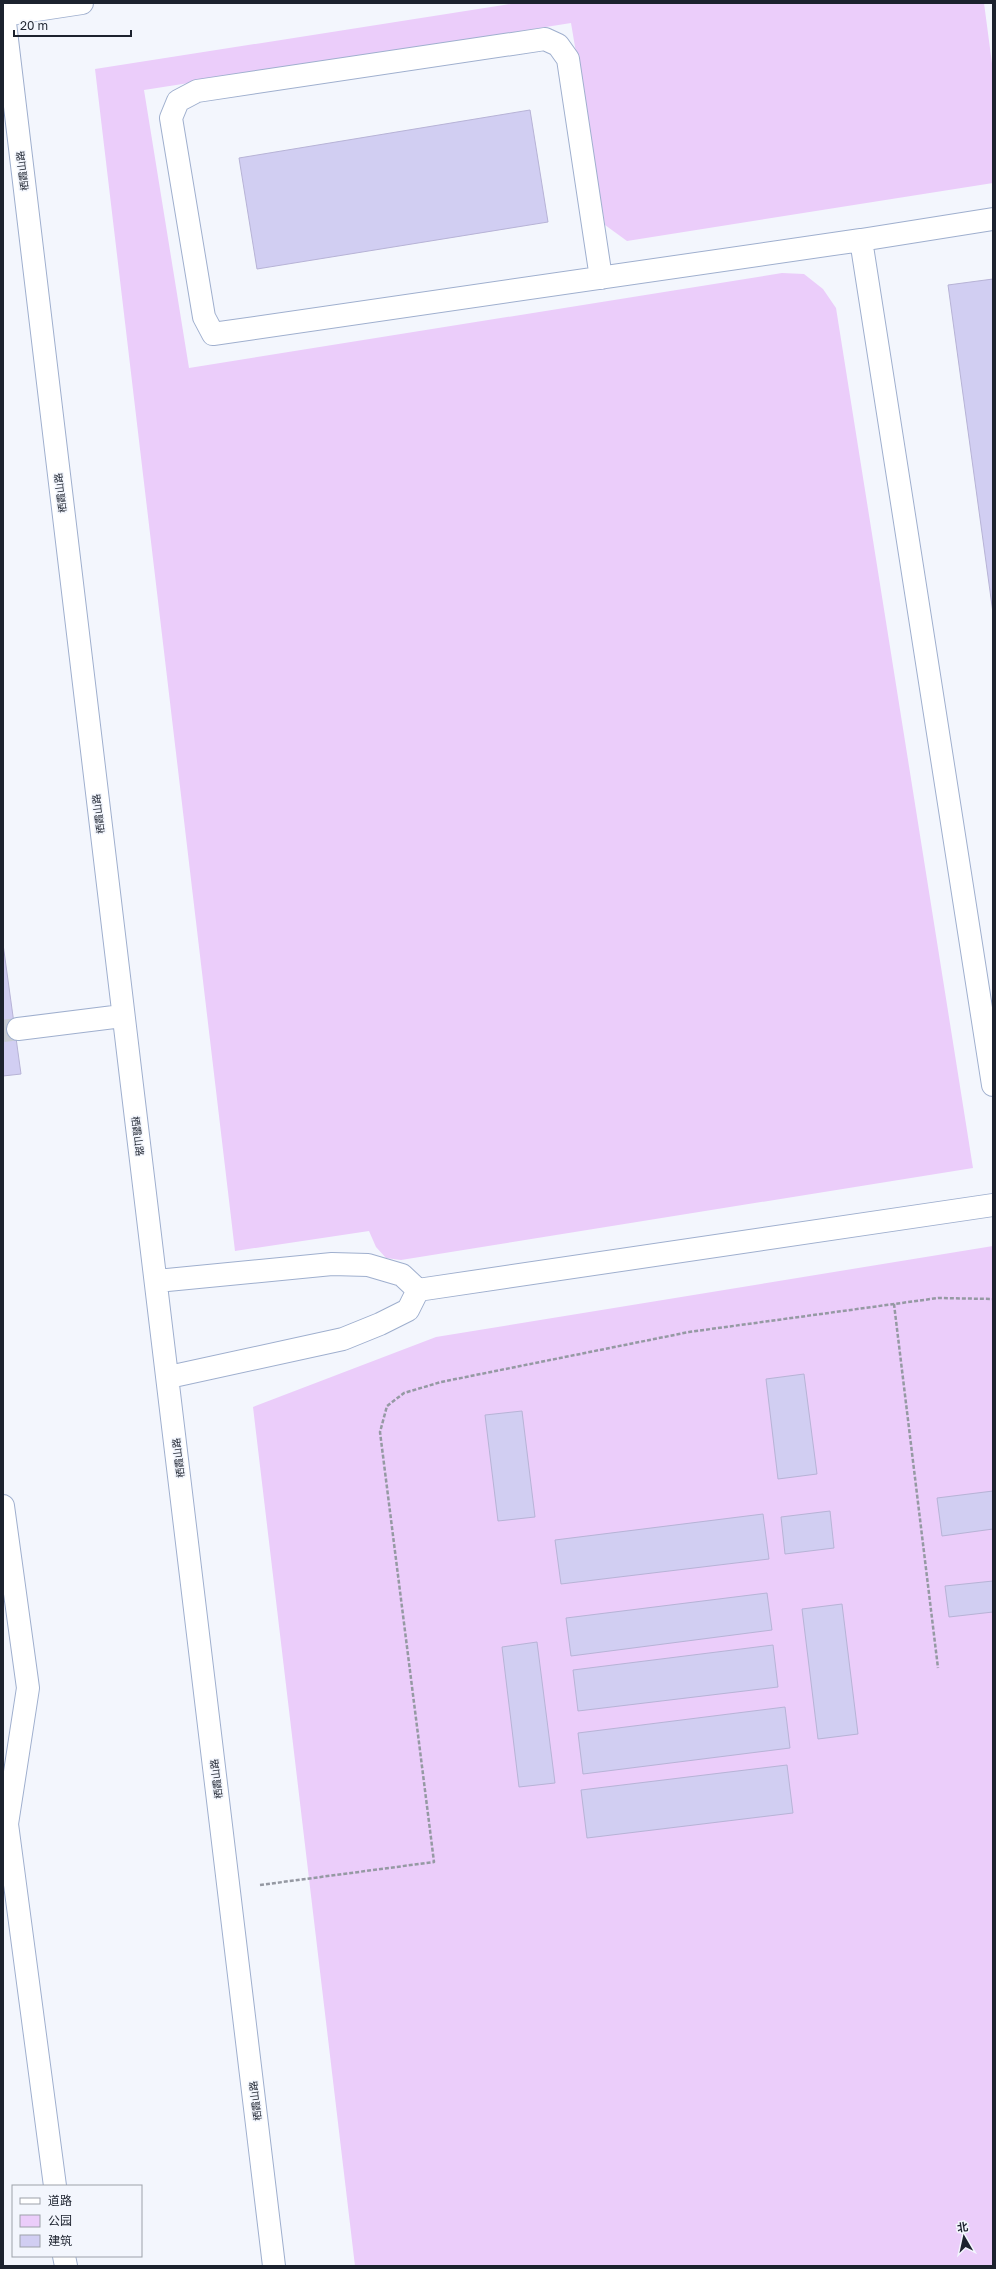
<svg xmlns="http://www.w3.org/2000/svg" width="996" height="2269" viewBox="0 0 996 2269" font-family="'Golos Text','Noto Sans SC',sans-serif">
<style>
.green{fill:#ebcdfa}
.building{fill:#d1cef2;stroke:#b7b3d6}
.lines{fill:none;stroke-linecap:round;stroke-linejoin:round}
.minor-tunnel{stroke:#c8ccd4;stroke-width:22;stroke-dasharray:22 11;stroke-linecap:butt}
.minor-casing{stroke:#9fafce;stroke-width:24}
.path{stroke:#9599a3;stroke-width:2.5;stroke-dasharray:4 2;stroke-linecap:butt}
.minor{stroke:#fff;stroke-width:22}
.labels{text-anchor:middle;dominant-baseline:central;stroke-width:3;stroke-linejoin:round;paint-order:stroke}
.street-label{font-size:10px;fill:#1c222e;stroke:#f3f6fd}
</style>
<rect width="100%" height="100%" fill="#f3f6fd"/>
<path class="green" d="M517 3H984L993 71V183L627 241 605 225 571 23 144 90 189 368 782 273 804 274 823 289 836 308 973 1168 401 1260 386 1258 376 1247 369 1231 235 1251 95 69Z
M993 1246V2266H355L253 1407 436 1337Z"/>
<path class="building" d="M530 110 548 222 257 269 239 158Z
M993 279V613L948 285Z
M3 944 21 1074 3 1076Z
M804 1374 817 1474 778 1479 766 1379Z
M522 1411 535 1517 498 1521 485 1415Z
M993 1491V1529L942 1536 937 1498Z
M830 1511 834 1548 785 1554 781 1517Z
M763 1514 769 1559 561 1584 555 1540Z
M993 1581V1612L949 1617 945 1586Z
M767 1593 772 1630 571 1656 566 1618Z
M842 1604 858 1734 818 1739 802 1609Z
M537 1642 555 1783 519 1787 502 1647Z
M773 1645 778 1687 578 1711 573 1670Z
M785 1707 790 1748 583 1774 578 1733Z
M787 1765 793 1813 587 1838 581 1790Z"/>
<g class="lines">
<path class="minor-tunnel" d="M3 1031 18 1029"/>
<g class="minor-casing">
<path id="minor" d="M3 6C91 760 185 1512 274 2266
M3 15 82 3
M861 240 993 219
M601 278 568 59 558 45 545 39 197 91 178 101 171 118 204 317 213 334 861 240 993 1085
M18 1029 122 1016
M157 1281 332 1264 368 1265 402 1275 418 1290 408 1310 380 1324 343 1339 169 1377
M418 1290 993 1205
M3 1506 28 1688 7 1824 55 2186
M64 2256 66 2266"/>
</g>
<path class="path" d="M894 1304 938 1668
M260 1885 434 1862 380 1432 387 1406 404 1393 441 1382 689 1332 938 1298 993 1299"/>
<use href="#minor" class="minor"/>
</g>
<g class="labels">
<g class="street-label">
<text transform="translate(22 171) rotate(-97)">栖霞山路</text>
<text transform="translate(60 493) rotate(-97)">栖霞山路</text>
<text transform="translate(98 814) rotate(-97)">栖霞山路</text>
<text transform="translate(138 1136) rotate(83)">栖霞山路</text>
<text transform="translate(178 1458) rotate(-97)">栖霞山路</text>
<text transform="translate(216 1779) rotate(-97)">栖霞山路</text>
<text transform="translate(255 2101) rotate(-97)">栖霞山路</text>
</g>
</g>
<rect width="996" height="2269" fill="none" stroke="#1c222e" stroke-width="8"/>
<rect x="12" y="2185" width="130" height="72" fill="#f3f6fd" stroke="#9da1aa"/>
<rect x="20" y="2198" width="20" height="6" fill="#ffffff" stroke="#9da1aa"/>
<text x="48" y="2205" font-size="12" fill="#1c222e">道路</text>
<rect x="20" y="2215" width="20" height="12" fill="#ebcdfa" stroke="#9da1aa"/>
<text x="48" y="2225" font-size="12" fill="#1c222e">公园</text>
<rect x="20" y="2235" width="20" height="12" fill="#d1cef2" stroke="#9da1aa"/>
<text x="48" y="2245" font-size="12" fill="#1c222e">建筑</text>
<g transform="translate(964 2237) rotate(351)" stroke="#f3f6fd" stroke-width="3" paint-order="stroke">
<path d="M0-3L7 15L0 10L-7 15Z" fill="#1c222e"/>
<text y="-6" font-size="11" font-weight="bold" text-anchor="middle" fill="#1c222e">北</text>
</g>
<path d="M14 30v6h117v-6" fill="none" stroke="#1c222e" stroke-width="2"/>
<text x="20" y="30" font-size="12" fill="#1c222e" stroke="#f3f6fd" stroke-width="3" paint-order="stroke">20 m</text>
</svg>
